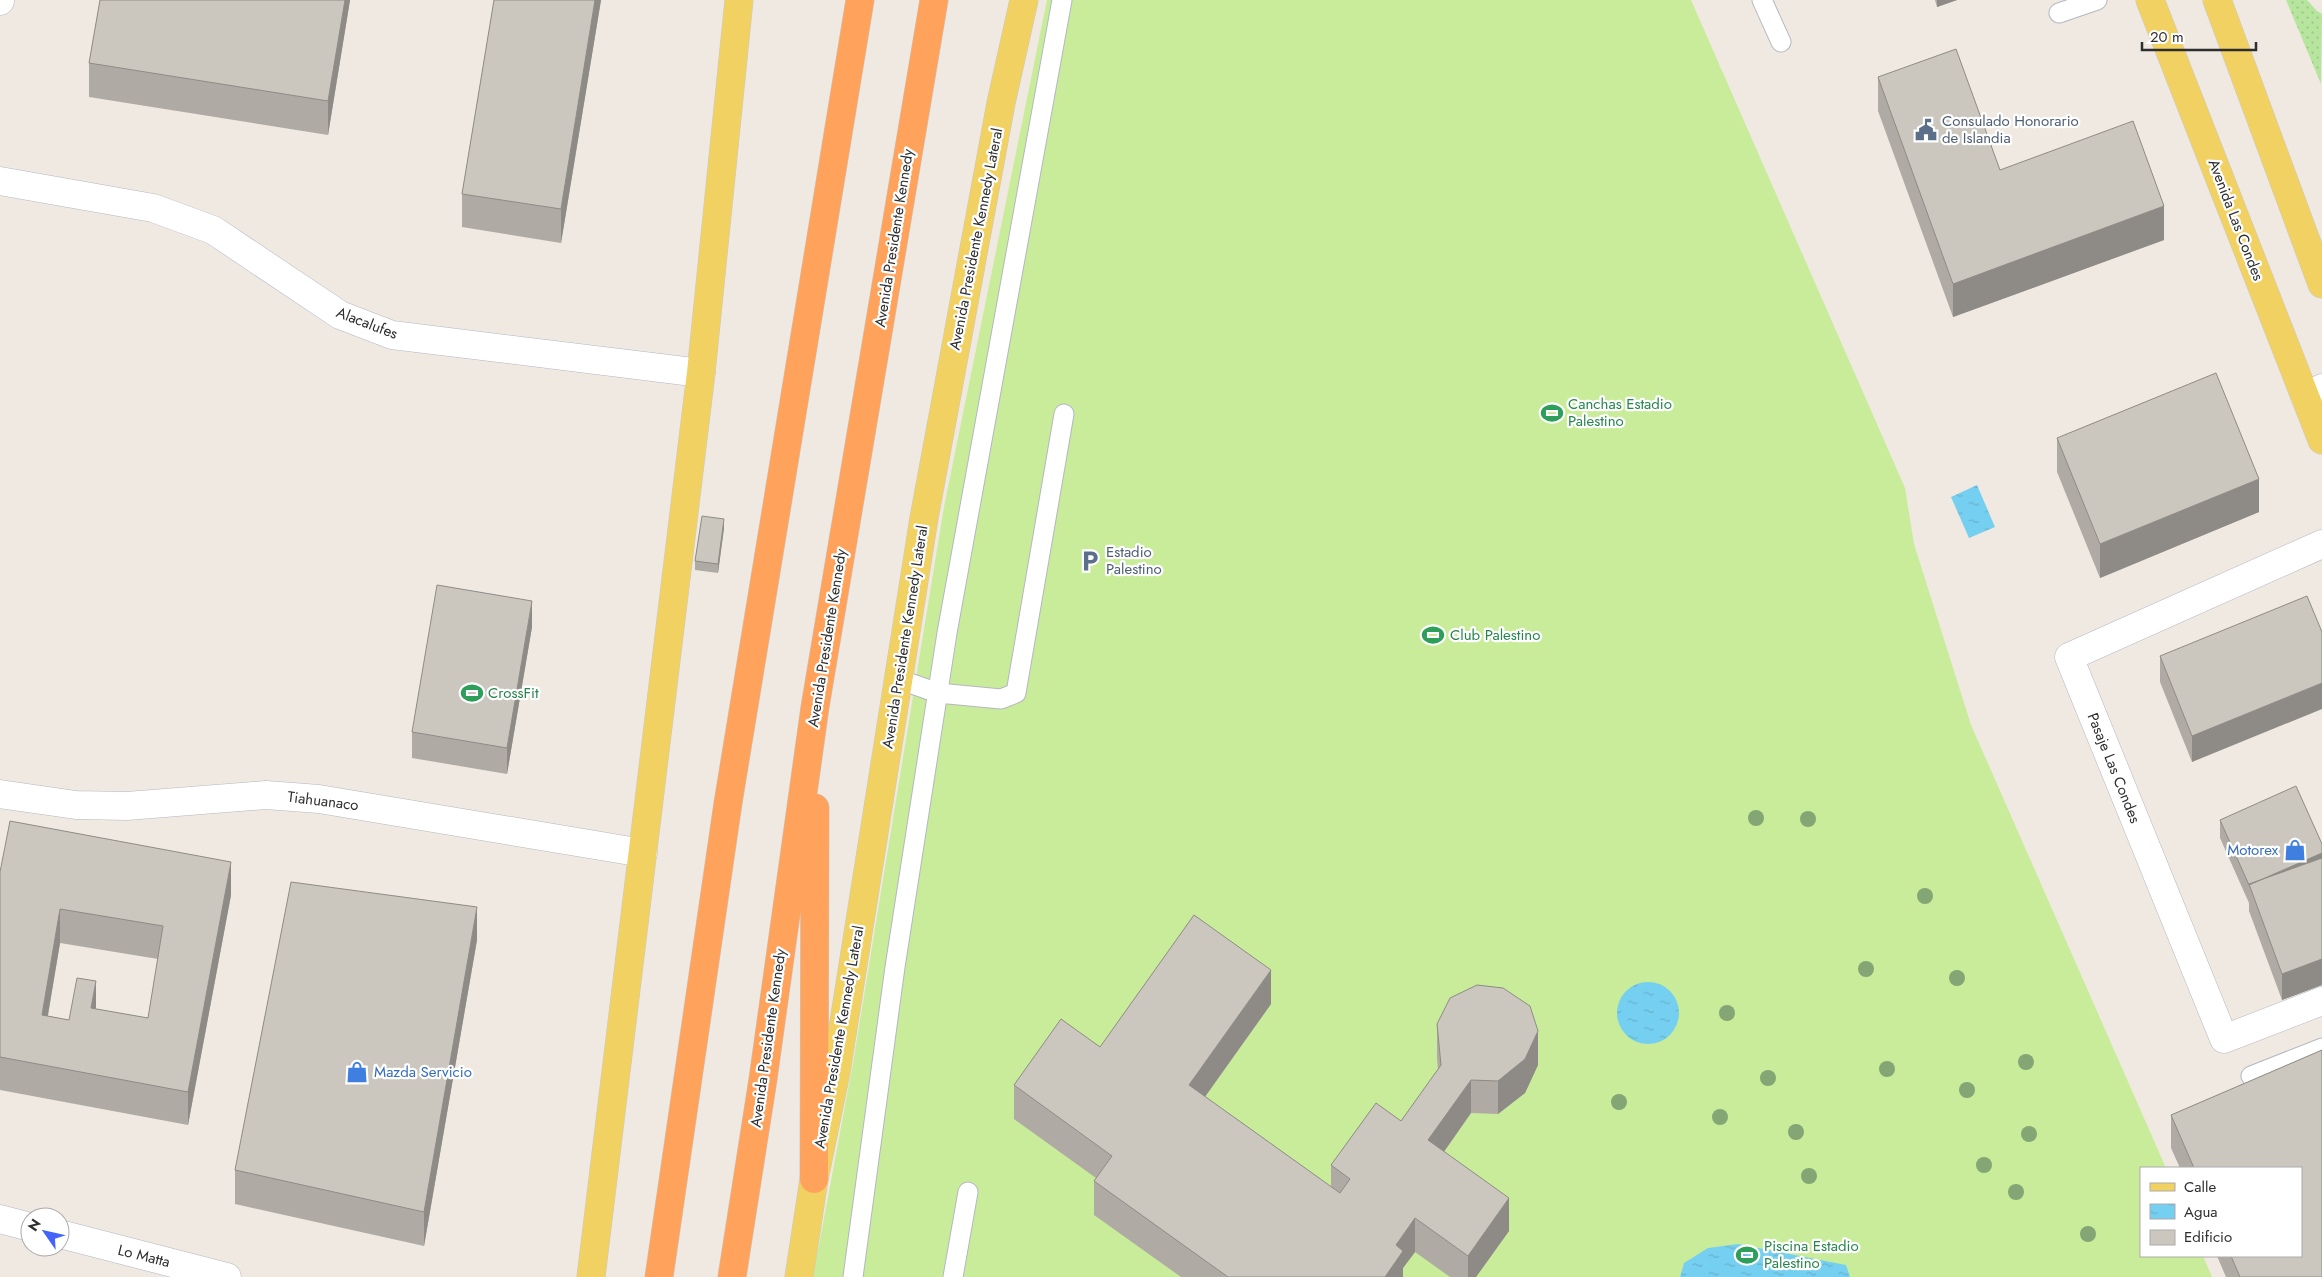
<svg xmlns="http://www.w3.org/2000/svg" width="2322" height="1277" viewBox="0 0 2322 1277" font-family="Jost,sans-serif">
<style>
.grass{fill:url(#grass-dots)}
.pitch{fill:#c9ec9a}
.water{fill:url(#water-ripples)}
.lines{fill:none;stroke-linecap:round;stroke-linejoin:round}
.lane-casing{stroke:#b4b7c1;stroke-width:21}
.street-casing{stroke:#b4b7c1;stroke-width:29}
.primary-casing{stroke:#c9c9c9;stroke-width:29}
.highway-casing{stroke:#c9c9c9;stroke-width:29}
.lane{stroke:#fff;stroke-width:19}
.street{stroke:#fff;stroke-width:28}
.primary{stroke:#f2d163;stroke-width:28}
.highway{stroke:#ffa35c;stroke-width:28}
.tree{fill:#84a574}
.wall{fill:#afaba4;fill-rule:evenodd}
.shaded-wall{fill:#8e8b86}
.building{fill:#cbc7bf;stroke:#8e8b86;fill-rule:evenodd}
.labels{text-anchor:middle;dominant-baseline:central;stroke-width:4.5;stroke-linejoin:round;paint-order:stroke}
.service-label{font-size:15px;fill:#4e5e75;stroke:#fff;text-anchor:start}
.street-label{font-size:15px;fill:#2e2e2e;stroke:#fff}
.leisure-label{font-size:15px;fill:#27864d;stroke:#fff;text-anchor:start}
.shop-label{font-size:15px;fill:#366cbe;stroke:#fff;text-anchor:end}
</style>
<defs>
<pattern id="grass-dots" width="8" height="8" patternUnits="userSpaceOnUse" patternTransform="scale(1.25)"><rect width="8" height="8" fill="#b6e59e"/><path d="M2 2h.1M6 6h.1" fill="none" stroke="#9dc588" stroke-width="1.8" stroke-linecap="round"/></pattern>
<pattern id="water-ripples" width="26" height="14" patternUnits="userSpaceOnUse" patternTransform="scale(1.25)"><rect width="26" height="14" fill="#75cff0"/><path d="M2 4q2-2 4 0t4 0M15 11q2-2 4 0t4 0" fill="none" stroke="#66b2ce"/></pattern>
</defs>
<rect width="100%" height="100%" fill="#efe9e1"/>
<path class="grass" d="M2286 0H2307L2317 11 2322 14 2321 84Z"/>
<path class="pitch" d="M1047 0H1691L1905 488 1914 544 1971 725 2166 1168H2141V1256H2203L2212 1277H813L853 1063 944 507Z"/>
<path class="water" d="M1977 485 1995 527 1969 538 1951 497Z
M1617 1013a31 31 0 1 1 62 0a31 31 0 1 1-62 0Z
M1738 1244 1846 1265 1850 1277H1680L1684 1263 1708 1248Z"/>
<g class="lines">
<g class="lane-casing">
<path id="lane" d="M1762 0 1781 42
M2059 13 2097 0
M898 679 938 693 1001 699 1016 693 1064 414
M2251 1076 2322 1048
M853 1277 895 967 947 633 1062 0
M953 1277 968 1192"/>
</g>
<g class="street-casing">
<path id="street" d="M0 1V0
M0 181 153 208 213 230 340 315 392 335 701 373
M2305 397 2322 388
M2322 544 2069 657 2224 1039 2322 1001
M0 794 76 805 127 806 266 795 319 799 643 853
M0 1219 30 1227
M60 1234 227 1277"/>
</g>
<g class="primary-casing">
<path id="primary" d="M2150 0 2322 440
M2217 0 2322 284
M591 1277 701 373 739 0
M799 1277 814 1179 836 1072 924 518 1001 103 1024 0"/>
</g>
<g class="highway-casing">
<path id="highway" d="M814 1179 815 808
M659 1277 728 803 860 0
M732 1277 763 1079 815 707 934 0"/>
</g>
<use href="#lane" class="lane"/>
<use href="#street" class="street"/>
<use href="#primary" class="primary"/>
<use href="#highway" class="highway"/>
</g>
<g class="tree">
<circle cx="1756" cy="818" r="8"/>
<circle cx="1808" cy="819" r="8"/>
<circle cx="1925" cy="896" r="8"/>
<circle cx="1866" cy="969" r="8"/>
<circle cx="1957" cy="978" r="8"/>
<circle cx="1727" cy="1013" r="8"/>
<circle cx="2026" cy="1062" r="8"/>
<circle cx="1887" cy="1069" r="8"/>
<circle cx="1768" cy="1078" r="8"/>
<circle cx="1967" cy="1090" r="8"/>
<circle cx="1619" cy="1102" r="8"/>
<circle cx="1720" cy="1117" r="8"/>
<circle cx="1796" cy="1132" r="8"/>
<circle cx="2029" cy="1134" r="8"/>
<circle cx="1984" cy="1165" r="8"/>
<circle cx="1809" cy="1176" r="8"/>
<circle cx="2016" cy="1192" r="8"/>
<circle cx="2088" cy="1234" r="8"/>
</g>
<path class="wall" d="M100 0H350L328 135 89 97V63Z
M494 0H601L561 243 462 227V194Z
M1935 0H1957L1937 7Z
M1878 77 2000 170 2164 240 1953 317 1878 111Z
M2057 438 2259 512 2100 578 2057 472Z
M724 528 718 573 695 570V561Z
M532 627 507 774 412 758V732Z
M2322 632 2192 762 2160 682V656Z
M2220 820 2322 844V985L2282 1000 2249 911V903L2220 838Z
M0 872 231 895 188 1125 0 1090ZM60 943 158 959 148 1018 96 1009 69 1020 48 1016Z
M477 940 424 1246 235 1204V1170Z
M1271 1004 1205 1097 1331 1187V1165L1401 1121 1438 1070 1437 1057V1024L1538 1065 1525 1093 1498 1114 1471 1113 1444 1152 1509 1231 1476 1277H1450L1415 1252 1403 1268V1277H1181L1094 1215V1181L1096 1178 1014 1119V1085Z
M2322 1050V1277H2226L2217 1256H2301V1168H2180L2171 1148V1115Z"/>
<path class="shaded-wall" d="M345 0H350L328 135V101Z
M595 0H601L561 243V209Z
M1937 0H1957L1937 7Z
M2164 206V240L1953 317V284Z
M2259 479V512L2100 578V544Z
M724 519V528L718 573V564Z
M532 601V627L507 774V748Z
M2322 683V709L2192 762V736Z
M2322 853V871L2249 885Z
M231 862V895L188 1125V1092Z
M477 907V940L424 1246V1212Z
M60 909V943L42 1049V1015Z
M2322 959V985L2282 1000V974Z
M1271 970V1004L1189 1119V1085Z
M96 981V1015L91 1008Z
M1538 1031V1065L1525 1093 1498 1114V1081Z
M1471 1080V1113L1428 1174V1140Z
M1509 1198V1231L1476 1277H1468V1256Z
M1415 1218V1252L1403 1268V1277H1385L1396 1245Z"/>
<path class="building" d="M100 0H345L328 101 89 63Z
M494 0H595L561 209 462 194Z
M1956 49 2000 170 2133 121 2164 206 1953 284 1878 77Z
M2216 373 2259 479 2100 544 2057 438Z
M702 516 724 519 718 564 695 561Z
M437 585 532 601 507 748 412 732Z
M2307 596 2322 632V683L2192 736 2160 656Z
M2296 786 2322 844V853L2249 885 2220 820Z
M10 821 231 862 188 1092 0 1057V872ZM60 909 163 926 148 1018 91 1008 96 981 77 978 69 1020 42 1015Z
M2322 858V959L2282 974 2249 884Z
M291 882 477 907 424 1212 235 1170Z
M1194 915 1271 970 1189 1085 1340 1193 1350 1179 1331 1165 1376 1103 1401 1121 1441 1065 1437 1024 1450 998 1477 985 1503 988 1530 1006 1538 1031 1525 1059 1498 1081 1471 1080 1428 1140 1509 1198 1468 1256 1415 1218 1396 1245 1403 1251 1385 1277H1228L1094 1181 1112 1156 1014 1085 1061 1019 1100 1047Z
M2322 1050V1277H2240L2231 1256H2301V1168H2194L2171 1115Z"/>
<defs>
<g id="civic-bare" transform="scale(1.725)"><path d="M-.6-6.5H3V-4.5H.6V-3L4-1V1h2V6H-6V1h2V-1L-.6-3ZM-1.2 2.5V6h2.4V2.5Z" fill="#5c6f8a" stroke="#fff" stroke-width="2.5" paint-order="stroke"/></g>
<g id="stadium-bare" transform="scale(1.725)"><path d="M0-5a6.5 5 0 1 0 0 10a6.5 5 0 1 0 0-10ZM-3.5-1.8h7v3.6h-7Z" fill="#2e9e5b" stroke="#fff" stroke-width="2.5" paint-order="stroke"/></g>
<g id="parking-bare" transform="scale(1.725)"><path d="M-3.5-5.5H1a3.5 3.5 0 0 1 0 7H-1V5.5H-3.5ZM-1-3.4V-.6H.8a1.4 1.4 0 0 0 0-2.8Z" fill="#5c6f8a" stroke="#fff" stroke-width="2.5" paint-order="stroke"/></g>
<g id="shop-bare" transform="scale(1.725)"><path d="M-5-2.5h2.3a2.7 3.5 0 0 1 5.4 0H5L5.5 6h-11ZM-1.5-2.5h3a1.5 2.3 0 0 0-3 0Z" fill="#3f7fe0" stroke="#fff" stroke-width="2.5" paint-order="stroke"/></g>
</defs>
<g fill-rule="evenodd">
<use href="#civic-bare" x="1926" y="130"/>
<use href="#stadium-bare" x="1552" y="413"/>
<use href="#parking-bare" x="1090" y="561"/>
<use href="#stadium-bare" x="1433" y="635"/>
<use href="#stadium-bare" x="472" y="693"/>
<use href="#shop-bare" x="2295" y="850"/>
<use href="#shop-bare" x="357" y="1072"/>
<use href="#stadium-bare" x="1747" y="1255"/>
</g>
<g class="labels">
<g class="service-label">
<text x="1942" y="121">Consulado Honorario<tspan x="1942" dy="17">de Islandia</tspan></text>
<text x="1106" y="552">Estadio<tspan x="1106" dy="17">Palestino</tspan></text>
</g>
<g class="street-label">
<text transform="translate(2236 220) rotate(69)">Avenida Las Condes</text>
<text transform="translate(894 238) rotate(-81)">Avenida Presidente Kennedy</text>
<text transform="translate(976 239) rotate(-79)">Avenida Presidente Kennedy Lateral</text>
<text transform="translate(367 323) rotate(21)">Alacalufes</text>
<text transform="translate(905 637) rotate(-81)">Avenida Presidente Kennedy Lateral</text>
<text transform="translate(827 638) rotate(-81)">Avenida Presidente Kennedy</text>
<text transform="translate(2114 768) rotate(68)">Pasaje Las Condes</text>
<text transform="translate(323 801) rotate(7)">Tiahuanaco</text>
<text transform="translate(839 1037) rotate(-80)">Avenida Presidente Kennedy Lateral</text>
<text transform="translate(768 1038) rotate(-82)">Avenida Presidente Kennedy</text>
<text transform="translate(144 1256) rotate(14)">Lo Matta</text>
</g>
<g class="leisure-label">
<text x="1568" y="404">Canchas Estadio<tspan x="1568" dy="17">Palestino</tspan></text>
<text x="1450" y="635">Club Palestino</text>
<text x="488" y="693">CrossFit</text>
<text x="1764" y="1246">Piscina Estadio<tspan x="1764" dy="17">Palestino</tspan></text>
</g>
<g class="shop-label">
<text x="2278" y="850">Motorex</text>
<text x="374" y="1072" text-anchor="start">Mazda Servicio</text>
</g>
</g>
<rect x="2140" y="1167" width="162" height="90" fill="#ffffff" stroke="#ababab"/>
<rect x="2150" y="1183" width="25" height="8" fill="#f2d163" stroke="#ababab"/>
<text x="2184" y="1192" font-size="15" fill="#2e2e2e">Calle</text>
<rect x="2150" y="1204" width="25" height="15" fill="url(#water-ripples)" stroke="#ababab"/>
<text x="2184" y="1217" font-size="15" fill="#2e2e2e">Agua</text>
<rect x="2150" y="1230" width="25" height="15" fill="#cbc7bf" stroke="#ababab"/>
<text x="2184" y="1242" font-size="15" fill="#2e2e2e">Edificio</text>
<g transform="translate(45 1232) rotate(304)"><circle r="24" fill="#ffffff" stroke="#ababab"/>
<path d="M0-4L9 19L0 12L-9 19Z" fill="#4264fb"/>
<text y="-8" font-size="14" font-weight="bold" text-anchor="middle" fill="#2e2e2e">N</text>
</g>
<path d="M2142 42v8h114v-8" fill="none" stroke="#2e2e2e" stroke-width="2.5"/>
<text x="2150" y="42" font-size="15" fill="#2e2e2e" stroke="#ffffff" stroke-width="4" paint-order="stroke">20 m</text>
</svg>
